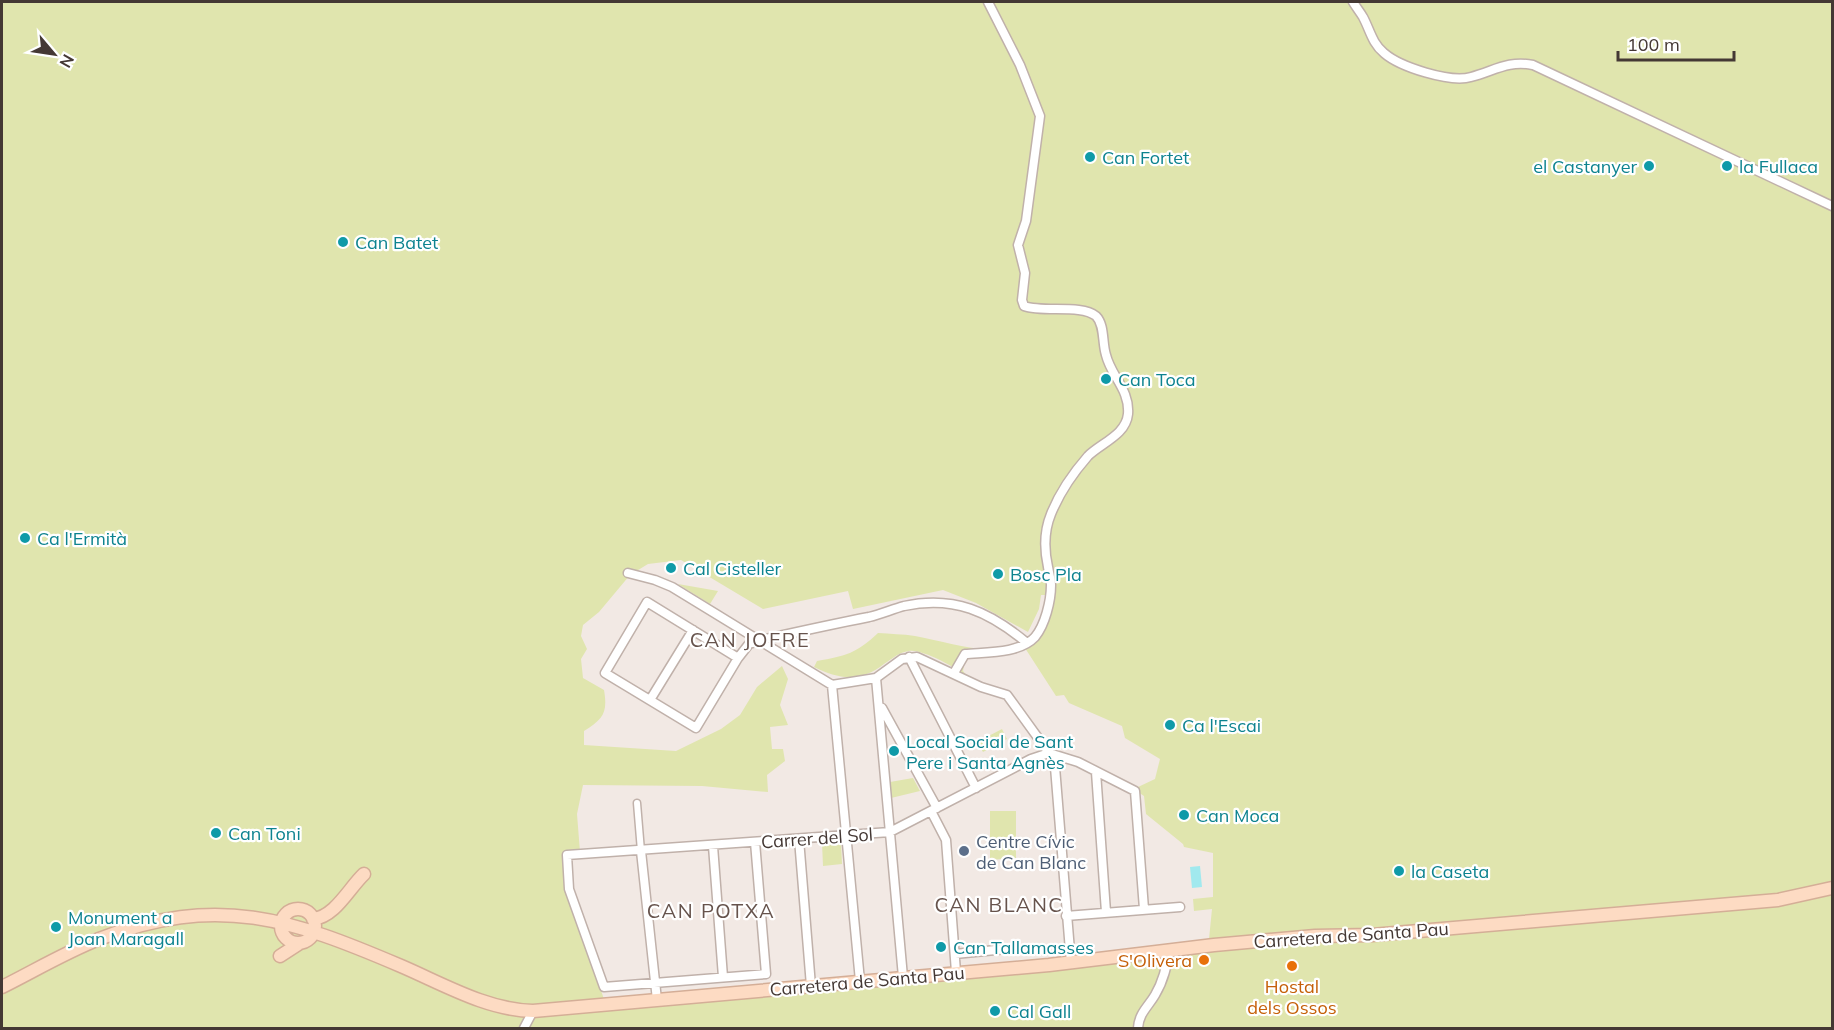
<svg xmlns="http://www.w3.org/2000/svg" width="1834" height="1030" viewBox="0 0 1834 1030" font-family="Mulish,sans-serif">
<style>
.green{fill:#e0e5ae;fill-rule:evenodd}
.water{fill:#a1e9ee}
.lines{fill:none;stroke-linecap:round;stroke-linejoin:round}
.pedestrian-casing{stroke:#c0b1aa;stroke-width:9}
.minor-casing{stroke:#c0b1aa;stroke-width:11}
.secondary-casing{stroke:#d4ae97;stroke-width:15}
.pedestrian{stroke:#fff;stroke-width:6}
.minor{stroke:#fff;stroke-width:8}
.secondary{stroke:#fddbc3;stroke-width:12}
.culture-dot{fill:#0f9aa8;stroke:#fff;stroke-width:2}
.service-dot{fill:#5c6f8a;stroke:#fff;stroke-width:2}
.food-dot{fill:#e8710a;stroke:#fff;stroke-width:2}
.labels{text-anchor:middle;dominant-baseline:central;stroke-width:4.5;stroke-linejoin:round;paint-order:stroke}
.culture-label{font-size:18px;fill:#0d838f;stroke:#fff;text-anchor:start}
.street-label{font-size:18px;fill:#443834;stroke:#fff}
.service-label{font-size:18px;fill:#4e5e75;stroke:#fff;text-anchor:start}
.food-label{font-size:18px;fill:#c56008;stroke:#fff;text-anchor:end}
.neighbourhood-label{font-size:20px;letter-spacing:1.5px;fill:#66534c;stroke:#fff}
</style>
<rect width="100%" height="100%" fill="#f2e9e4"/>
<path class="green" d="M2 2H1832V1028H2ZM681 560 763 609 848 591 853 609 943 590 976 603 1028 632 1039 609 1041 595H1048C1044 607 1042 629 1031 637 999 662 950 642 915 636 903 634 890 634 878 633 857 653 846 656 817 661L814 667C840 680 861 682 884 664 892 659 899 652 909 651 923 649 956 668 968 677L963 671 964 665 969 657 1025 648 1056 696 1064 695 1069 703 1122 726 1125 738 1160 759 1155 779 1138 787V792L1144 796 1146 814 1183 844 1184 847 1213 853V897L1193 899 1194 911 1212 909 1208 949 606 1005 566 889 569 853 580 852 577 814 583 785 702 786 768 792 767 775 785 761 783 749H772L770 727 788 725 780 705 788 679 782 666 757 687 740 715 721 729 676 751 584 745V731C603 719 608 713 604 690L583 678 581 659 587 649 581 636 583 625 599 612 630 575 648 564Z
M678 584 718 591 710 604Z
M1002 729 1007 739 983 752 977 742Z
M913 778 920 791 891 798 890 782Z
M990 811H1016V858L990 860Z
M841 842 842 864 823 866 822 843Z"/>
<path class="water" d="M1200 866 1202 887 1192 888 1190 867Z"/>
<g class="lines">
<g class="pedestrian-casing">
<path id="pedestrian" d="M637 803 641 851"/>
</g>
<g class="minor-casing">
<path id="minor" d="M1353 2C1356 7 1360 12 1363 17 1370 30 1372 43 1384 53 1400 67 1450 83 1471 77 1494 71 1508 60 1533 65L1832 206
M628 573 655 580 672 587 832 685 876 678 902 659 917 657 981 687 1007 695 1049 753 1078 762 1135 791 1144 909
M909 657 976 788
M738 658 647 602 605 673 696 728 738 658 749 644 761 640C797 632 833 624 869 617 881 614 893 609 904 606 954 595 990 612 1027 643
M954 673 965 654C986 652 1019 654 1035 637 1045 625 1051 601 1051 585 1051 580 1049 573 1048 567 1044 549 1044 531 1051 514 1059 494 1074 472 1088 456 1101 443 1126 435 1128 414 1130 390 1111 376 1106 355 1102 343 1105 325 1096 316 1081 304 1043 313 1024 306L1022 300 1025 273 1018 245 1026 221 1040 116 1020 65 988 2
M876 678 903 977
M832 685 860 981
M650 700 693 630
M882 708 937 808
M1096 772 1106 912
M931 811 946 840 956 972
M799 839 811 986
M755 842 766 974 604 987 569 889 567 855 890 832 1031 759 1049 753 1055 767 1071 963
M713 846 723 977
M641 851 657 1000
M1066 916 1180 907
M955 954 1016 948
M524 1028 533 1011
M1138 1028C1139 1013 1148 1007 1155 995 1164 980 1167 966 1169 949"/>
</g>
<g class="secondary-casing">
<path id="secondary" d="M281 926a17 17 0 1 1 34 0a17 17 0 1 1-34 0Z
M313 919C335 917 349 888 364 874
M280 956 300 943
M2 987C34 971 66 952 99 939 217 893 291 919 401 966 443 984 487 1010 533 1011L1049 965 1214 945 1315 936 1372 935 1778 900 1832 888"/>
</g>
<use href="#pedestrian" class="pedestrian"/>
<use href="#minor" class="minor"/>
<use href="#secondary" class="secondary"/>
</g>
<g class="culture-dot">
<circle cx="1090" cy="157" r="6"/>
<circle cx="1649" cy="166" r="6"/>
<circle cx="1727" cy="166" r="6"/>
<circle cx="343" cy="242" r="6"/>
<circle cx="1106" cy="379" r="6"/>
<circle cx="25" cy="538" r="6"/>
<circle cx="671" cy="568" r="6"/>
<circle cx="998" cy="574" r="6"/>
<circle cx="1170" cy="725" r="6"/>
<circle cx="894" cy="751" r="6"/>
<circle cx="1184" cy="815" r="6"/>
<circle cx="216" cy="833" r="6"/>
<circle cx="1399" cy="871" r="6"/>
<circle cx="56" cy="927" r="6"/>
<circle cx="941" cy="947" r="6"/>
<circle cx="995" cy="1011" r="6"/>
</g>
<circle class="service-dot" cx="964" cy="851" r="6"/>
<g class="food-dot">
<circle cx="1204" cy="960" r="6"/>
<circle cx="1292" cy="966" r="6"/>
</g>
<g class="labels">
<g class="culture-label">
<text x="1102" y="157">Can Fortet</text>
<text x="1637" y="166" text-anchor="end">el Castanyer</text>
<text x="1739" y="166">la Fullaca</text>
<text x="355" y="242">Can Batet</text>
<text x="1118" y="379">Can Toca</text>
<text x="37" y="538">Ca l'Ermità</text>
<text x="683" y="568">Cal Cisteller</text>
<text x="1010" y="574">Bosc Pla</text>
<text x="1182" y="725">Ca l'Escai</text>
<text x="906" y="741">Local Social de Sant<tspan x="906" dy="21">Pere i Santa Agnès</tspan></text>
<text x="1196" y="815">Can Moca</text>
<text x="228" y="833">Can Toni</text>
<text x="1411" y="871">la Caseta</text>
<text x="68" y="917">Monument a<tspan x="68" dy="21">Joan Maragall</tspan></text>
<text x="953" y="947">Can Tallamasses</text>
<text x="1007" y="1011">Cal Gall</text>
</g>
<g class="street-label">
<text transform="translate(817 838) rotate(-4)">Carrer del Sol</text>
<text transform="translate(1351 935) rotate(-4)">Carretera de Santa Pau</text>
<text transform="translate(867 981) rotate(-5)">Carretera de Santa Pau</text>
</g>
<g class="service-label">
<text x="976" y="841">Centre Cívic<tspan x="976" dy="21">de Can Blanc</tspan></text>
</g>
<g class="food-label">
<text x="1192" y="960">S'Olivera</text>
<text x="1292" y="986" text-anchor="middle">Hostal<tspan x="1292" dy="21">dels Ossos</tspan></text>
</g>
<g class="neighbourhood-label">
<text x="750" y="639">CAN JOFRE</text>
<text x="999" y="904">CAN BLANC</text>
<text x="711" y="910">CAN POTXA</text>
</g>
</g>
<rect width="1834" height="1030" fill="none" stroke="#443834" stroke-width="6"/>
<g transform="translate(54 54) rotate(119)" stroke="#ffffff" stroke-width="4.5" paint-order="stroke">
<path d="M0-4.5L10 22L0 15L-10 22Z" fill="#443834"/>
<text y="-9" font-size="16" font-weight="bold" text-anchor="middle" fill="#443834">N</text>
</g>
<path d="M1618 51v9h116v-9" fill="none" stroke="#443834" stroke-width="3"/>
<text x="1627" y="51" font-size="18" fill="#443834" stroke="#ffffff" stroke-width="4.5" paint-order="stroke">100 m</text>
</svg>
